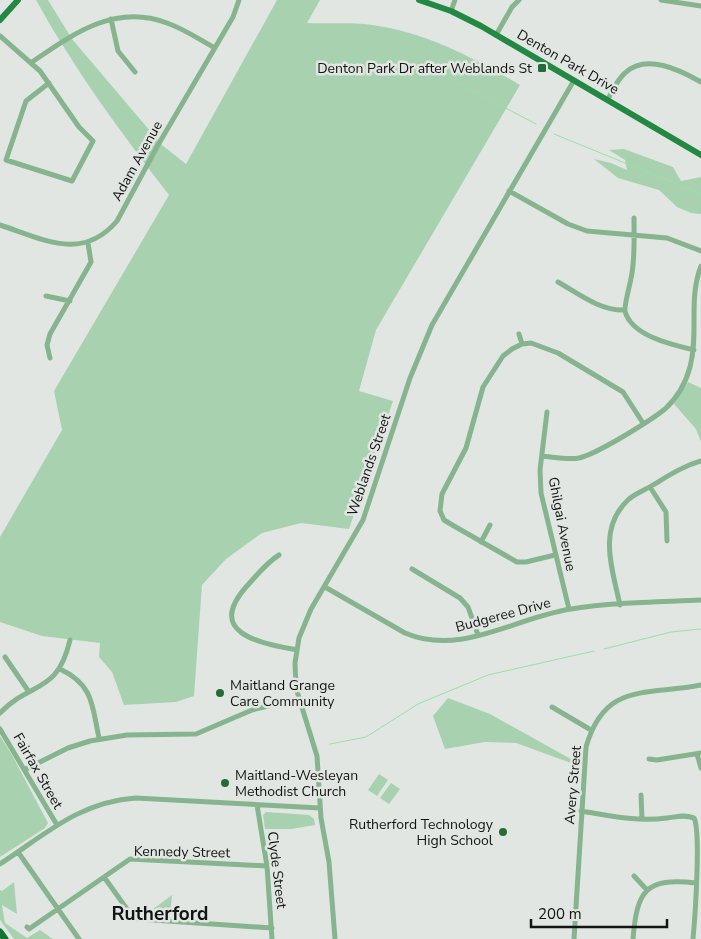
<svg xmlns="http://www.w3.org/2000/svg" width="701" height="939" viewBox="0 0 701 939" font-family="'Nunito Sans',sans-serif">
<style>
.green{fill:#a8d2af}
.lines{fill:none;stroke-linecap:round;stroke-linejoin:round}
.stream{stroke:#9bdfa7;stroke-width:1}
.minor{stroke:#86b48e;stroke-width:5}
.major{stroke:#238842;stroke-width:6}
.highway{stroke:#107433;stroke-width:7}
.poi-dot{fill:#246b37;stroke:#e2e6e2;stroke-width:2}
.labels{text-anchor:middle;dominant-baseline:central;stroke-width:5;stroke-linejoin:round;paint-order:stroke}
.street-label{font-size:14px;fill:#131513;stroke:#e2e6e2}
.poi-label{font-size:14px;fill:#131513;stroke:#e2e6e2;text-anchor:end}
.district-label{font-size:19px;font-weight:bold;fill:#131513;stroke:#e2e6e2}
</style>
<rect width="100%" height="100%" fill="#e2e6e2"/>
<path class="green" d="M36 0H48L72 39 162 145 186 164 277 0H320L307 23C328 24 351 22 372 25 426 32 474 58 520 85L376 330 359 391 393 401 349 529 301 523 262 533 226 559 202 585 194 696 176 702 124 705 112 672 99 657 100 643 42 636 0 622V537L62 430 54 391 169 195C121 133 74 69 36 0Z
M624 149 673 167 681 181 701 177V214L691 213 677 207 659 190 618 178 594 159 611 163 627 170 625 160 609 150Z
M688 382 701 388V442L696 429 674 404Z
M448 698 490 714 578 763H571L516 743 485 742 445 749 433 716Z
M0 736 12 755 48 823 45 828 0 857Z
M379 774 388 780 377 796 368 790Z
M391 783 400 789 389 804 380 798Z
M266 812 309 815 314 819 315 825 291 829H265L263 815Z
M14 882 17 914 2 905 5 923 27 938 40 930 53 939H14L0 920V890L2 891Z
M172 895 170 916 145 915Z"/>
<g class="lines">
<path class="stream" d="M458 83 536 124
M554 134 701 194
M604 649 671 632 701 629
M330 744 366 737 418 704 488 675 594 651"/>
<path class="minor" d="M661 0 701 6
M451 11 455 0
M111 19 118 51 135 72
M496 35 512 7 519 0
M0 36 40 71 79 127 93 141 72 181 6 160 26 101 49 83
M32 62C73 34 115 3 167 23 184 29 199 39 215 48
M608 99C613 90 617 80 625 73 646 53 680 70 701 82
M509 191 568 224 587 231 667 238 701 251
M634 218C634 236 635 255 632 273 631 282 624 304 625 311 631 336 673 345 694 350
M0 225C43 239 82 262 117 221L158 145 233 17 239 0
M558 282C579 294 600 311 625 310
M46 296 70 301
M519 334 522 344
M50 358 47 345 50 334 91 262 88 243
M547 412 540 470 541 493 569 609
M542 456C554 457 567 460 579 458 597 454 650 421 665 409 677 398 686 382 690 367 699 333 688 299 701 266
M650 487 666 512 667 541
M481 542 490 525
M279 555C266 563 257 575 246 587 205 634 261 643 297 650
M555 555 526 562H517L454 526 444 520 440 511 442 494 466 448 483 387 503 356 512 349 522 344 531 343 558 353 623 392 643 423
M412 569 460 598 468 607 478 635
M325 587 405 633C461 657 516 617 571 609 614 602 658 602 701 600
M620 605C612 568 597 528 629 499 636 493 645 490 653 485 668 476 683 466 701 461
M5 657 29 692
M60 669C94 685 92 706 99 738
M552 707 591 730
M0 713C32 680 57 695 70 640
M0 729 57 825
M697 754 701 768
M649 759 657 760 701 753
M26 769 68 748 90 741 127 735 196 734 252 710 298 699
M641 795 642 819
M257 805 267 866 272 939
M581 811C610 816 638 822 667 818 676 817 685 814 694 818 701 831 695 918 693 939
M18 852 79 939
M0 864C46 834 79 802 136 798L320 808
M634 876 647 890
M104 877 132 916 138 919 272 928
M27 927 29 929 130 859 267 866
M335 939 329 862 321 818 317 756 296 688 295 663 299 638 311 609 363 520 410 378 432 325 573 82
M574 939 586 747C605 681 647 696 701 685
M633 939C637 891 645 877 696 883"/>
<path class="major" d="M419 0 451 11 481 26 701 155
M0 20 18 0"/>
<path class="highway" d="M0 932 5 939"/>
</g>
<g class="poi-dot">
<rect x="537" y="63" width="10" height="10" rx="2.5"/>
<circle cx="220" cy="693" r="5"/>
<circle cx="225" cy="783" r="5"/>
<circle cx="503" cy="832" r="5"/>
</g>
<g class="labels">
<g class="street-label">
<text transform="translate(568 62) rotate(30)">Denton Park Drive</text>
<text transform="translate(137 161) rotate(-61)">Adam Avenue</text>
<text transform="translate(369 465) rotate(-71)">Weblands Street</text>
<text transform="translate(562 524) rotate(79)">Ghilgai Avenue</text>
<text transform="translate(503 615) rotate(-15)">Budgeree Drive</text>
<text transform="translate(38 771) rotate(60)">Fairfax Street</text>
<text transform="translate(573 785) rotate(-85)">Avery Street</text>
<text transform="translate(182 852) rotate(1)">Kennedy Street</text>
<text transform="translate(277 870) rotate(83)">Clyde Street</text>
</g>
<g class="poi-label">
<text x="532" y="68">Denton Park Dr after Weblands St</text>
<text x="230" y="685" text-anchor="start">Maitland Grange<tspan x="230" dy="16">Care Community</tspan></text>
<text x="235" y="775" text-anchor="start">Maitland-Wesleyan<tspan x="235" dy="16">Methodist Church</tspan></text>
<text x="493" y="824">Rutherford Technology<tspan x="493" dy="16">High School</tspan></text>
</g>
<g class="district-label">
<text x="160" y="914">Rutherford</text>
</g>
</g>
<path d="M531 919v8h136v-8" fill="none" stroke="#131513" stroke-width="2.5"/>
<text x="538" y="919" font-size="15" fill="#131513" stroke="#e2e6e2" stroke-width="4" paint-order="stroke">200 m</text>
</svg>
